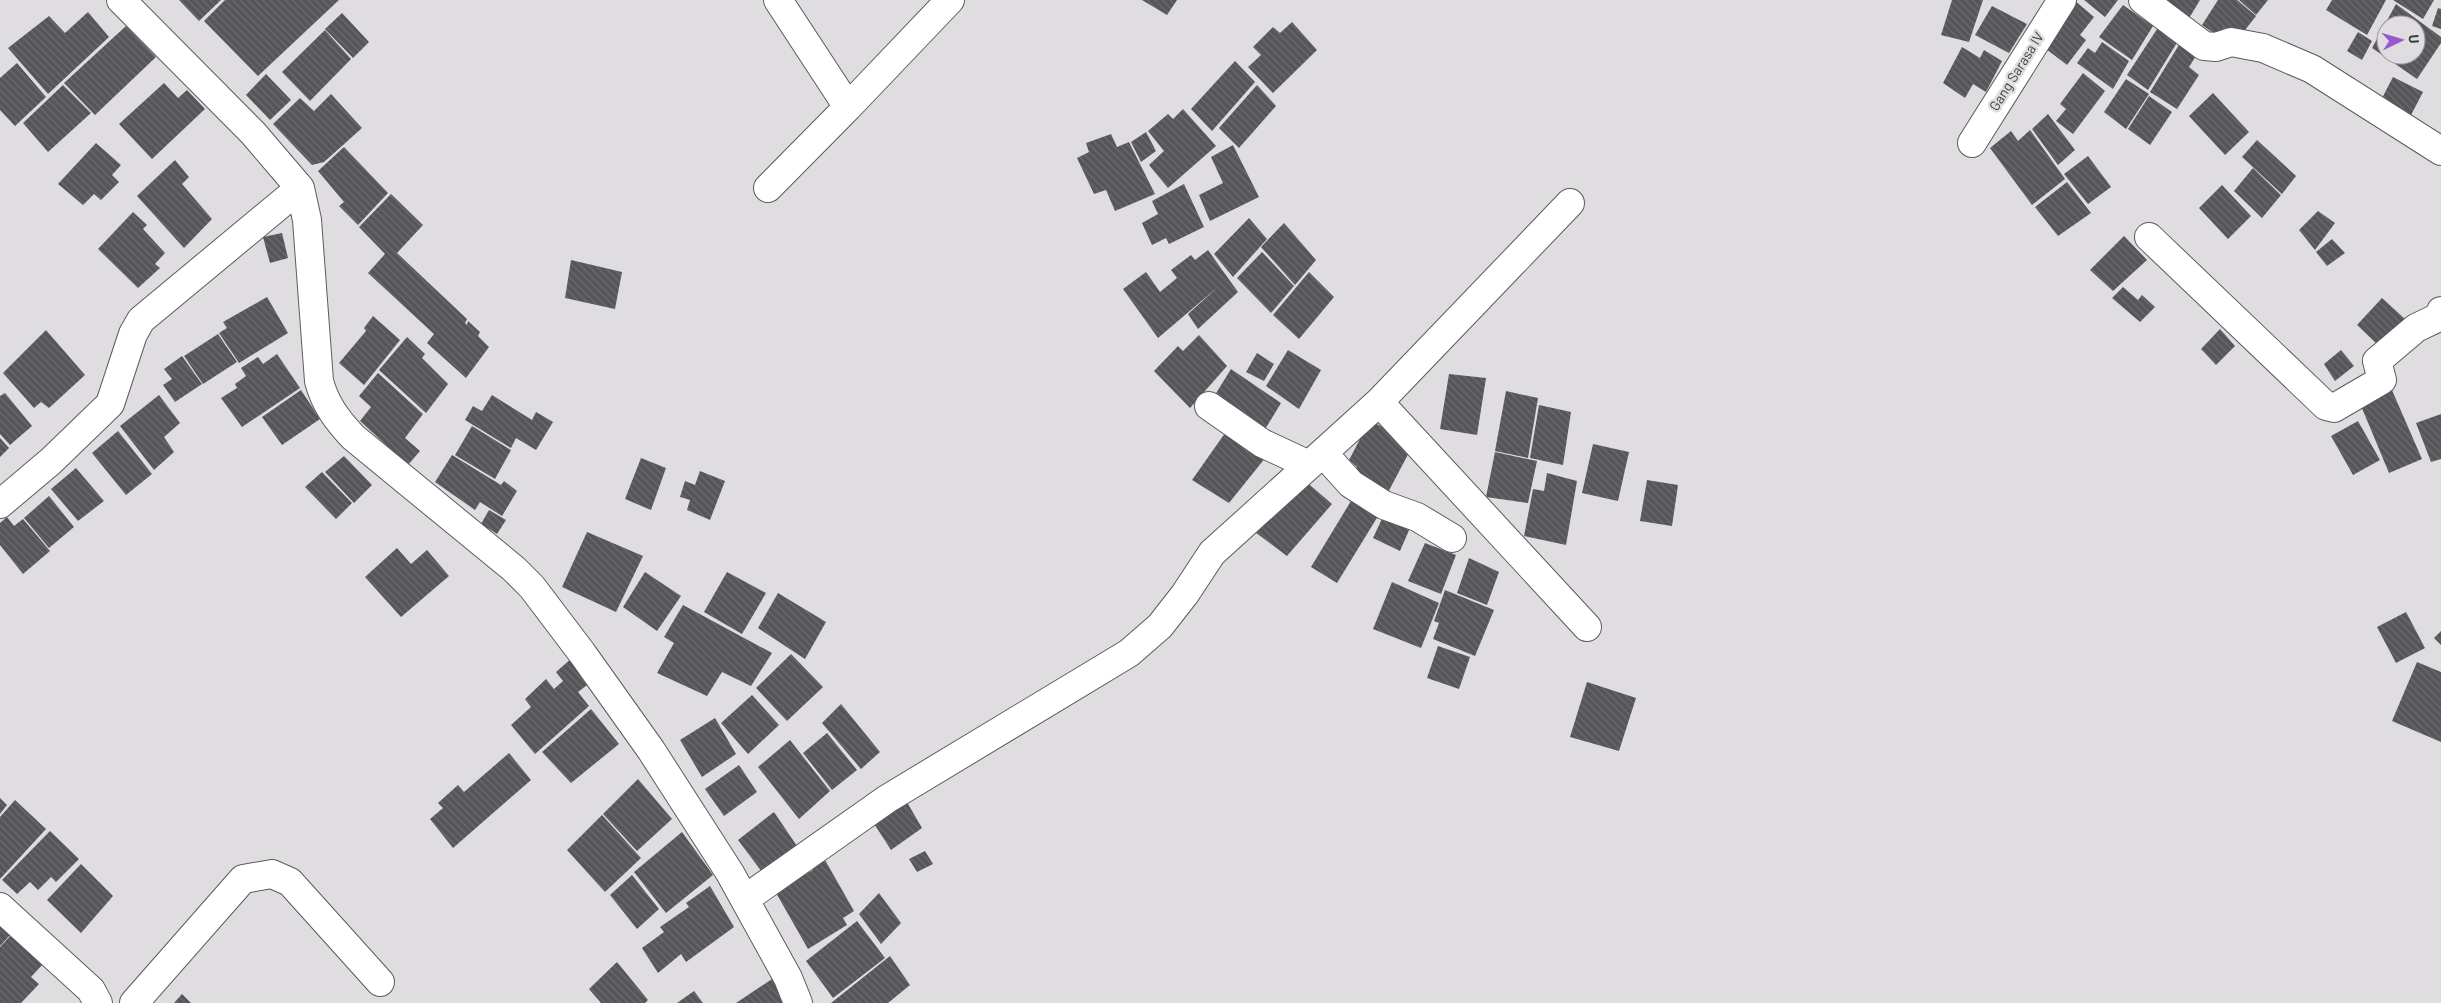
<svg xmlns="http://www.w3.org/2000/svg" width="2441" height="1003" viewBox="0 0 2441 1003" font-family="Barlow,sans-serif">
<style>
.building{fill:url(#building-back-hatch);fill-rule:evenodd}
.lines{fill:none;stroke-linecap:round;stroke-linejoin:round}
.street-casing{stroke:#5d5a5e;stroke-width:30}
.street{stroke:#fff;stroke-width:28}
.labels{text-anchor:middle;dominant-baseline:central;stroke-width:5;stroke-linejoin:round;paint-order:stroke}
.street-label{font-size:14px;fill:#3c3b3c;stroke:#e0dde1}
</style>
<defs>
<pattern id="building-back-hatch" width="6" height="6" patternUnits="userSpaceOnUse" patternTransform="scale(1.25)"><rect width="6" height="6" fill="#565559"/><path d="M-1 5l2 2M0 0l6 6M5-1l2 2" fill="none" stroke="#6c6b6e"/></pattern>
</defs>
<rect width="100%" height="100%" fill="#e0dde1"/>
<path class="building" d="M179 0H221L199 21Z
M225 0H339L258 76 204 21Z
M1142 0H1177L1167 15Z
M1952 0H1983L1969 42 1941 35Z
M2074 0 2094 17 2080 35 2086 40 2067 65 2037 42Z
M2084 0H2118L2105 17Z
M2150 0H2200L2185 25Z
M2218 0H2237L2256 16 2238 39 2224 28 2218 36 2202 25Z
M2239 0H2268L2256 15Z
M2332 0H2386L2367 35 2326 10Z
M2393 0H2434L2423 19Z
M2396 4 2441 37V43L2417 79 2372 48ZM2386 25H2416V55H2386Z
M2123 5 2153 26 2132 60 2099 37Z
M1992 6 2027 24 2009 53 1975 35Z
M2438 8 2441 9V29L2432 26Z
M88 12 109 37 48 94 8 48 49 16 65 33Z
M342 13 369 42 353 58 325 29Z
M1292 22 1317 50 1273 93 1248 67 1261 55 1253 47 1273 27 1280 33Z
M2161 23 2178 41 2148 90 2127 75Z
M126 26 156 57 95 115 64 83Z
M325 30 351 59 310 101 282 72Z
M2358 32 2372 41 2362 60 2347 51Z
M2182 40 2199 51 2189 67 2199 75 2177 109 2150 92Z
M2102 42 2129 61 2113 89 2077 63 2088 48 2095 53Z
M1962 47 1980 58 1984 50 2002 61 1986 92 1973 84 1965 98 1943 83Z
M1235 61 1255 82 1212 131 1191 109Z
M17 63 46 97 15 126 0 110V78Z
M2083 73 2105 91 2073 134 2056 121 2066 109 2060 104Z
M266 74 291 100 270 120 246 95Z
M2393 77 2423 92 2410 117 2380 102Z
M2126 79 2149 94 2126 129 2104 112Z
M164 83 178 98 187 90 205 109 152 159 119 124Z
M63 85 91 113 48 152 23 123Z
M1257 85 1276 106 1239 148 1219 128Z
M2213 93 2249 132 2225 155 2189 116Z
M331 94 362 128 324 162 312 165 273 124 300 98 314 111Z
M2149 96 2172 112 2150 145 2128 129Z
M1183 109 1216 146 1168 188 1149 165 1164 151 1148 131 1168 114 1173 119Z
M2048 114 2075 150 2058 165 2032 129Z
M2030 130 2065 179 2032 205 1990 148 2011 131 2018 141Z
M1146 132 1156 151 1141 162 1131 142Z
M1111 134 1117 147 1129 142 1155 194 1115 211 1106 190 1094 194 1077 158 1089 152 1086 143Z
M2257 140 2296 176 2282 194 2242 157Z
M96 143 121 165 112 175 119 182 101 200 94 194 83 205 58 184Z
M1233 145 1259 197 1210 221 1199 195 1223 183 1211 157Z
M344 147 388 193 358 225 339 206 344 202 318 171Z
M2088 156 2111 187 2088 204 2064 174Z
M175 160 189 177 182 184 212 219 184 248 137 196Z
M2253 168 2281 195 2262 218 2234 191Z
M2067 182 2091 213 2058 236 2035 207Z
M1184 184 1204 227 1169 244 1166 238 1152 245 1142 223 1158 214 1152 201Z
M2222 185 2251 216 2228 239 2199 208Z
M391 194 423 225 397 253 467 319 465 323 467 325 468 321 480 332 478 336 489 347 466 378 427 343 434 334 368 273 385 254 359 227Z
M2318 211 2335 223 2315 250 2299 230Z
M133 212 147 225 143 229 165 253 155 264 160 268 138 288 98 249Z
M1249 218 1267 239 1233 277 1214 254Z
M1284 223 1316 260 1295 285 1261 247Z
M282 233 288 258 270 263 263 237Z
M2124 236 2147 260 2113 291 2090 270Z
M2332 239 2345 253 2327 266 2316 252Z
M1208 250 1238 292 1198 329 1188 314 1219 286 1158 338 1123 289 1146 272 1160 292 1177 278 1171 270 1191 255 1195 260Z
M1262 252 1294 286 1271 313 1237 278Z
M571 260 622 272 615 309 565 298Z
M1309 272 1334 297 1299 339 1273 315Z
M2123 287 2138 300 2142 295 2155 307 2140 322 2112 298Z
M267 297 288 333 239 363 219 333 227 328 223 322Z
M2382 298 2405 319 2379 346 2357 325Z
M373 316 400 340 364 385 339 363 366 331 364 328Z
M2220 329 2235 346 2216 365 2201 349Z
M46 330 85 375 49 408 41 402 34 408 3 373Z
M218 334 237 362 203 384 184 356Z
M1199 335 1227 366 1190 408 1154 371 1178 346 1183 351Z
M407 337 425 354 422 358 448 384 426 413 379 370Z
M1288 350 1321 370 1299 409 1266 386Z
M2341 350 2354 366 2335 381 2324 364Z
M1257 353 1274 364 1264 381 1246 372Z
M277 354 300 388 242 427 221 398 237 388 235 384 246 376 241 368 258 357 263 364Z
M182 356 202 384 175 402 163 385 172 379 164 369Z
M1231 369 1281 403 1261 436 1210 403Z
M378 373 423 414 405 438 420 451 408 465 360 421 371 407 359 396Z
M1449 374 1486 378 1477 435 1440 429Z
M2391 388 2422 459 2389 473 2359 401Z
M301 390 320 419 282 445 262 417Z
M1506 391 1538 398 1528 458 1495 451Z
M5 393 32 426 10 445 0 434V396Z
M159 395 180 423 164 437 174 452 154 470 120 426Z
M492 395 532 420 536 412 553 422 536 450 516 438 511 448 465 420 473 406 482 411Z
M1539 405 1571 412 1563 465 1530 458Z
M2441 414V459L2431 462 2416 423Z
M1370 420 1413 445 1384 500 1350 480 1357 467 1349 460Z
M2358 421 2380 460 2353 475 2331 436Z
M472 426 511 450 495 479 455 455Z
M1230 426 1270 452 1229 503 1192 480Z
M118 431 152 474 126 495 92 453Z
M0 438 9 448 0 457Z
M1593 444 1629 452 1618 501 1582 493Z
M1495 452 1537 461 1528 503 1486 497Z
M452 455 501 485 504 481 517 491 502 516 480 502 475 510 435 482Z
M344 456 372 485 354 503 325 472Z
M641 458 666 468 651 510 625 499Z
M76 468 104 501 78 521 51 489Z
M700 471 725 481 710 520 687 510 690 500 680 497 685 481 695 485Z
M322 472 352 503 336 519 305 487Z
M1547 473 1577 481 1566 545 1524 536 1533 489 1544 491Z
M1303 479 1332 504 1287 556 1255 532Z
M1647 480 1678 485 1672 526 1640 521Z
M1357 491 1383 508 1337 583 1311 567Z
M49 496 74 527 49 548 24 518Z
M1387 508 1413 521 1400 551 1373 538Z
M489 510 506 520 497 534 481 524Z
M7 517 14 526 23 519 50 551 23 574 0 545V523Z
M587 532 643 556 616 612 562 587Z
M1425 543 1456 555 1441 594 1408 581Z
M397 548 411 564 427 550 449 576 401 617 365 577Z
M1469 558 1499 572 1487 605 1457 593Z
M645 572 681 596 657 631 623 607Z
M727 572 766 593 742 634 704 612Z
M1392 582 1439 603 1421 648 1373 629Z
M1445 590 1494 610 1475 656 1433 639 1439 623 1434 621Z
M778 593 826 622 805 659 758 628Z
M683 605 772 653 751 686 722 672 707 696 657 673 674 643 664 637Z
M2406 612 2425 648 2396 663 2377 627Z
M2441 631V645L2434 638Z
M1438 646 1470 657 1459 689 1427 678Z
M791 654 823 687 787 721 756 688Z
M572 658 591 682 578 692 589 706 535 754 511 725 531 707 525 699 546 679 554 689 563 681 556 672Z
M2417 662 2441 672V742L2392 721Z
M1587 682 1636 698 1619 751 1570 737Z
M752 695 779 725 748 754 721 723Z
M841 704 880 752 861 769 822 723Z
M591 709 619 744 571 783 542 752Z
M715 718 736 754 702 777 680 740Z
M827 733 857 770 832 790 803 753Z
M790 740 830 791 799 819 758 767Z
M509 753 531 780 453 848 430 819 443 808 438 803 458 785 464 792Z
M739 765 757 792 724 816 705 789Z
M638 779 672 819 637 851 603 814Z
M904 797 922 828 891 850 871 819Z
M0 798 7 805 0 814Z
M15 800 46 829 0 879V817Z
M774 812 797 846 762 872 738 840Z
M602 815 641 858 605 892 567 850Z
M50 831 79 859 56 882 51 877 38 890 30 882 17 894 2 880Z
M682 832 713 875 666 913 634 872Z
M925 851 933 864 917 872 909 859Z
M821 853 854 911 843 918 847 925 808 949 775 891 813 870 808 860Z
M81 864 113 896 81 933 47 900Z
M632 875 659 909 637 929 610 895Z
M710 886 734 927 686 962 681 954 658 973 642 948 664 932 660 927 689 907 686 903Z
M879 893 901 923 881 944 859 914Z
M857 921 885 958 833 998 806 961Z
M0 925 11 934 0 946Z
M12 934 43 964 31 977 39 984 21 1003H0V947Z
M890 956 910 985 888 1003H831Z
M617 962 648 1000 645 1003H601L589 989Z
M772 979 788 1003H736Z
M694 991 703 1003H677Z
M182 994 191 1003H174Z"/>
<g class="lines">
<g class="street-casing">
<path id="street" d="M121 0 253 133 300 188 307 220 319 381C325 404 337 420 353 437L514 569 532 587 582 653 651 750 730 873 788 978 798 1003
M778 0 848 107 950 0
M2143 0 2204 46 2216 47 2231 42 2263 48 2312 69 2441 151
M1972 143 2062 0
M768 188 848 107
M2149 237 2326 406 2334 408 2382 380 2377 361 2416 328 2439 317 2441 311
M1379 402 1587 627
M1209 406 1262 443 1309 465
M1323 453 1351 484 1384 505 1417 517 1452 538
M0 504 51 461 110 404 133 334 141 320 300 188
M745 899 887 799 1129 653 1160 626 1185 594 1212 553 1379 402 1570 203
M0 907 91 990 98 1003
M134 1003 243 879 272 874 290 882 380 982"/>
</g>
<use href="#street" class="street"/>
</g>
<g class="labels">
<g class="street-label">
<text transform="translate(2016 71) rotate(-58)">Gang Sarasa IV</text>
</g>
</g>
<g transform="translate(2401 40) rotate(85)"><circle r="24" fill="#e0dde1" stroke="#9e9c9f"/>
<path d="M0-4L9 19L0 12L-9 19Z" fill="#9859cf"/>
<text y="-8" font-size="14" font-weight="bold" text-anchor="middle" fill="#3c3b3c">U</text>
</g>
</svg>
